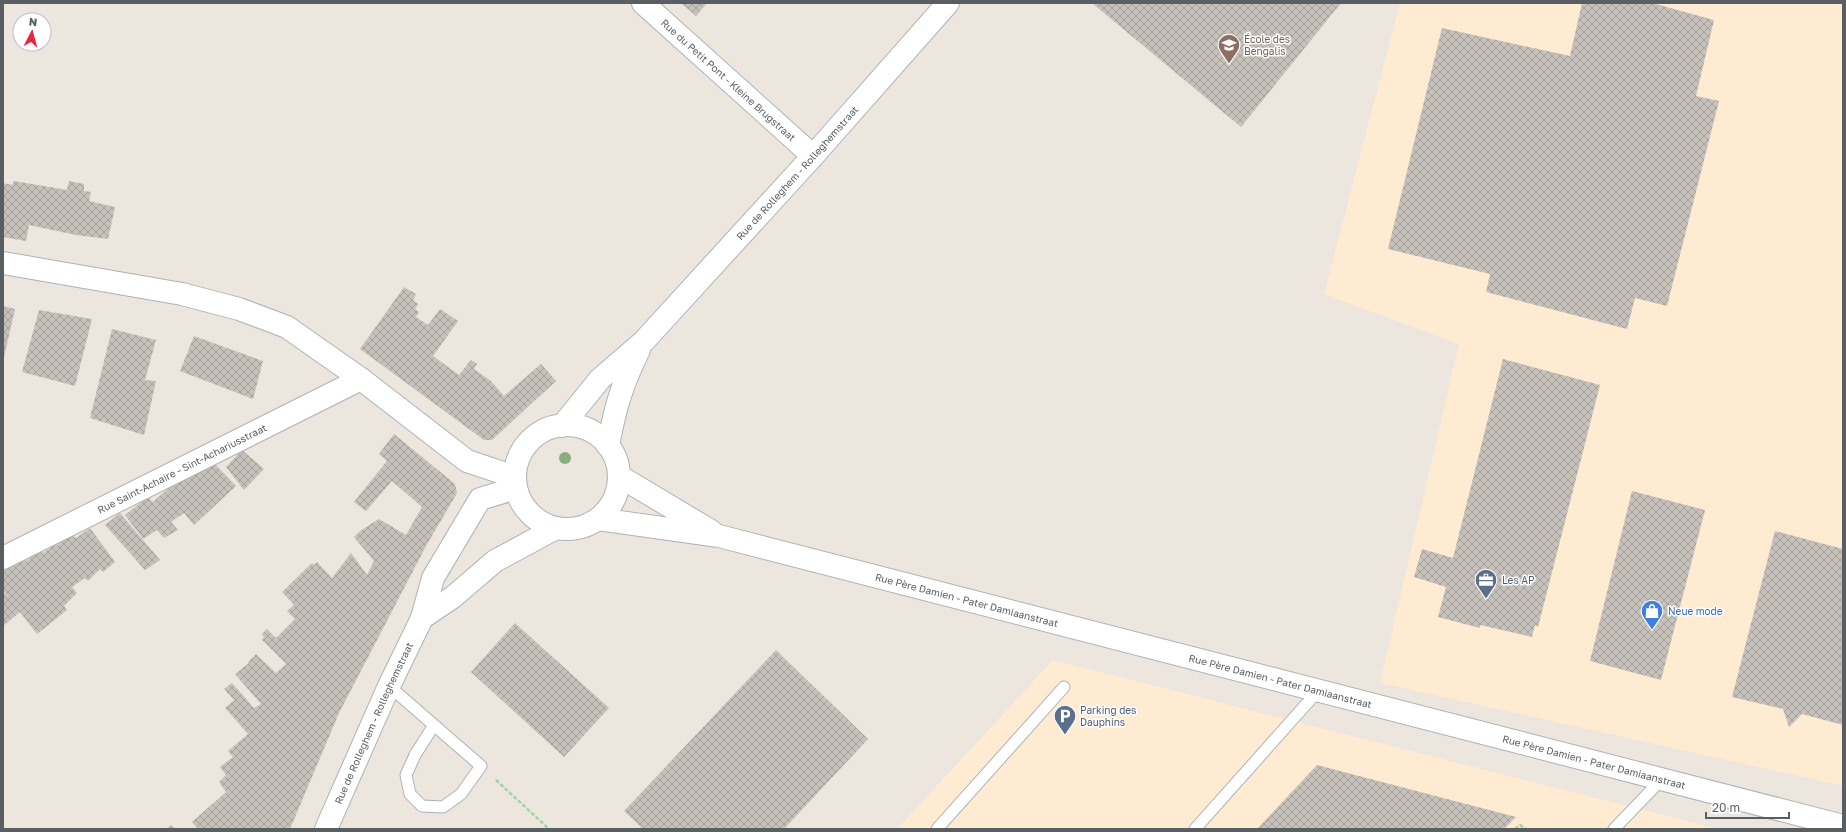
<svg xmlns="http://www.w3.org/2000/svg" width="1846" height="832" viewBox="0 0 1846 832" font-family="'Golos Text',sans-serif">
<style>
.commercial{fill:#feebd2}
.building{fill:url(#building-cross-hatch)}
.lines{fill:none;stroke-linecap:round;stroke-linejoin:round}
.lane-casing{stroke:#adb2b6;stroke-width:13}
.street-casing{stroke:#adb2b6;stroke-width:24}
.path{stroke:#9dd7a0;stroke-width:2.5;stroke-dasharray:4 2;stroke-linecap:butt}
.lane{stroke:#fff;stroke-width:11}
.street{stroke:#fff;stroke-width:22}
.tree{fill:#8cae7f}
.labels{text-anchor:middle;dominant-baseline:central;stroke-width:3;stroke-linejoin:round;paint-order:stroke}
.education-label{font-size:10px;fill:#785e54;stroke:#fff;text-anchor:start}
.street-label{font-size:10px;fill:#585e61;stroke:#fff}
.service-label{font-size:10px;fill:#4e5e75;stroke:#fff;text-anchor:start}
.shop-label{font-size:10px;fill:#366cbe;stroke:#fff;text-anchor:start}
</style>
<defs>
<pattern id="building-cross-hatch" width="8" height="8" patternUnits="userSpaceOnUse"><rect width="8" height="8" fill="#c7c1bc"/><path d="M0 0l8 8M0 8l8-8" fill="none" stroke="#a4a09c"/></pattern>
</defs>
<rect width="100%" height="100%" fill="#ece6df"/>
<path class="commercial" d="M1400 3H1843V786L1380 683 1459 344 1324 294Z
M1053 660 1718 829H897Z"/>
<path class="building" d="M681 3H707L696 16Z
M1092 3H1341L1241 127Z
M1582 3H1652L1714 20 1696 96 1719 101 1667 306 1635 298 1627 329 1486 292 1490 274 1388 249 1442 28 1570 56Z
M14 181 67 190 69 181 84 184V191L91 192 89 201 115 207 108 239 76 235 29 225 26 241 3 237V183L12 185Z
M404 287 416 294 413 300 418 304 415 309 419 312 416 317 428 325 440 309 458 321 433 356 459 375 471 360 477 364 474 369 491 381 504 396 541 364 556 381 492 440H484L360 349Z
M3 306 15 309 4 357 3 356Z
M39 310 92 319 75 386 22 372Z
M112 329 156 340 145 380 156 381 144 435 90 418Z
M194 336 263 361 253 399 180 371Z
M1503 359 1600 385 1538 627 1535 625 1532 637 1480 625V628L1438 617 1446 587 1414 577 1422 549 1453 558Z
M394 434 455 484 457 493 426 546 339 713 290 829H198L192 822 226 792 219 782 226 775 220 767 233 757 228 751 248 734 225 708 234 700 224 689 232 683 254 708 261 704 235 674 249 663 248 662 256 654 276 673 286 664 262 640 264 638 262 634 267 629 276 638 295 619 287 611 294 605 282 592 312 563 314 565 317 562 332 578 351 553 367 575 374 561 354 537 360 531 379 519 406 535 422 507 392 481 366 511 354 502 387 461 379 454Z
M242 450 264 469 244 490 226 467Z
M211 460 236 486 194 525 184 513 171 522 178 530 164 538 157 530 143 539 125 515 148 497 162 512 153 502 178 480Z
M1632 491 1705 510 1661 680 1590 661Z
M120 513 160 560 145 570 105 525Z
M90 528 115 562 103 572 100 569 88 581 85 578 72 587 77 593 64 606 67 610 37 634 20 612 3 626V592L8 597 3 590V572L23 557 26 561 41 550 43 553 56 544 57 545 72 534 76 538Z
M1775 531 1843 549V725L1802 714 1789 727 1783 709 1732 697Z
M515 623 609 708 564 757 471 672Z
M776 650 868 739 784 829H643L624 811Z
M1317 765 1516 817 1504 829H1257Z
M171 825 175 829H166Z"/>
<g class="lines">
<g class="lane-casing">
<path id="lane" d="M389 686 481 766 461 794 443 807 422 806 410 794 406 775 415 755 434 725
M937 829 1064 687
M1195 829 1318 691
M1614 829 1662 779"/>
</g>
<g class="street-casing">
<g id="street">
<path id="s1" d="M643 3 813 156"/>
<path d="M3 263 182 294 239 309 287 327 361 379 467 461 515 477"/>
<circle cx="567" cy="477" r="52"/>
<path id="s2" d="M562 426 600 379 644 341 813 156 948 3"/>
<path d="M608 446C615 408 622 384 639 350"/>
<path d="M619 476 711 531"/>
<path id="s3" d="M598 519 719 536 1843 826"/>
<path id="s4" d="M3 558 361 379"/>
<path d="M422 618 453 597 495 561 556 528"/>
<path id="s5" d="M326 829 389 686 422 618 433 578 480 499 516 488"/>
</g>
</g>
<path class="path" d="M496 780 549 829
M1515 829 1520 825 1526 829"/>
<use href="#lane" class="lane"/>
<use href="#street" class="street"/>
</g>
<circle class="tree" cx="565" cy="458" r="6"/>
<defs>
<g id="school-pin" transform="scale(1.15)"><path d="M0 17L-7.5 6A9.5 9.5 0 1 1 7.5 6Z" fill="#8d6e63" stroke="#fff"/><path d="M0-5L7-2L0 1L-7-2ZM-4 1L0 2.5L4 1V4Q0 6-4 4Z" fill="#fff"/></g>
<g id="office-pin" transform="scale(1.15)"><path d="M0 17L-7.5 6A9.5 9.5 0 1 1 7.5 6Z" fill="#5c6f8a" stroke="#fff"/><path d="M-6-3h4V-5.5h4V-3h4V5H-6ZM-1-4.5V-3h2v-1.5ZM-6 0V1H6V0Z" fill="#fff"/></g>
<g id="shop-pin" transform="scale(1.15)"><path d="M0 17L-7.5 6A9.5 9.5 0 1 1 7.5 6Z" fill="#3f7fe0" stroke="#fff"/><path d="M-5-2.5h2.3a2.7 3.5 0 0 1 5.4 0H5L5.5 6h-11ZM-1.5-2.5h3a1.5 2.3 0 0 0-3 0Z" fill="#fff"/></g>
<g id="parking-pin" transform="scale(1.15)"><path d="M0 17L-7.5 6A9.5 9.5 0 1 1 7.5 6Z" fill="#5c6f8a" stroke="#fff"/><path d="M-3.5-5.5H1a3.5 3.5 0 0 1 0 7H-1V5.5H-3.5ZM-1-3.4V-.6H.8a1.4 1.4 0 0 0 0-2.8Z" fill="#fff"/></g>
</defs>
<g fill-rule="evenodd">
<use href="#school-pin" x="1229" y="45"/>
<use href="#office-pin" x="1486" y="580"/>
<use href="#shop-pin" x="1652" y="611"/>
<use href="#parking-pin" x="1065" y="716"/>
</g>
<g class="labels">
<g class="education-label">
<text x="1244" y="39">École des<tspan x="1244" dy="12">Bengalis</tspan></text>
</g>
<g class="street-label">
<text stroke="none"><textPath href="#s1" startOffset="115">Rue du Petit Pont - Kleine Brugstraat</textPath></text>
<text stroke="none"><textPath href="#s2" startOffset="346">Rue de Rolleghem - Rolleghemstraat</textPath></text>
<text stroke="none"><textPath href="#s4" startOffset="200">Rue Saint-Achaire - Sint-Achariusstraat</textPath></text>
<text stroke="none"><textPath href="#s3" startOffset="378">Rue Père Damien - Pater Damiaanstraat</textPath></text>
<text stroke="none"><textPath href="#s3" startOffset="702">Rue Père Damien - Pater Damiaanstraat</textPath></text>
<text stroke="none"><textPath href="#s5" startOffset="116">Rue de Rolleghem - Rolleghemstraat</textPath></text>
<text stroke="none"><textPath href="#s3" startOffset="1026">Rue Père Damien - Pater Damiaanstraat</textPath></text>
</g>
<g class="service-label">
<text x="1502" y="580">Les AP</text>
<text x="1080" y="710">Parking des<tspan x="1080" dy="12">Dauphins</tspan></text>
</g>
<g class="shop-label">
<text x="1668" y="611">Neue mode</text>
</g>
</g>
<rect width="1846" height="832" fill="none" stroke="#585e61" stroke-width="8"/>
<g transform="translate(32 32) rotate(6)"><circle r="19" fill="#ffffff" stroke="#bcbfc0"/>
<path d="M0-3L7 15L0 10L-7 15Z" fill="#ec253f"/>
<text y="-6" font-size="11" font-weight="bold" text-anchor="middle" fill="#585e61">N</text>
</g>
<path d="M1706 812v6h83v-6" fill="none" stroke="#585e61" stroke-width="2"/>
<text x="1712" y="812" font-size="12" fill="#585e61" stroke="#ffffff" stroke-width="3" paint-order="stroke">20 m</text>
</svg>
